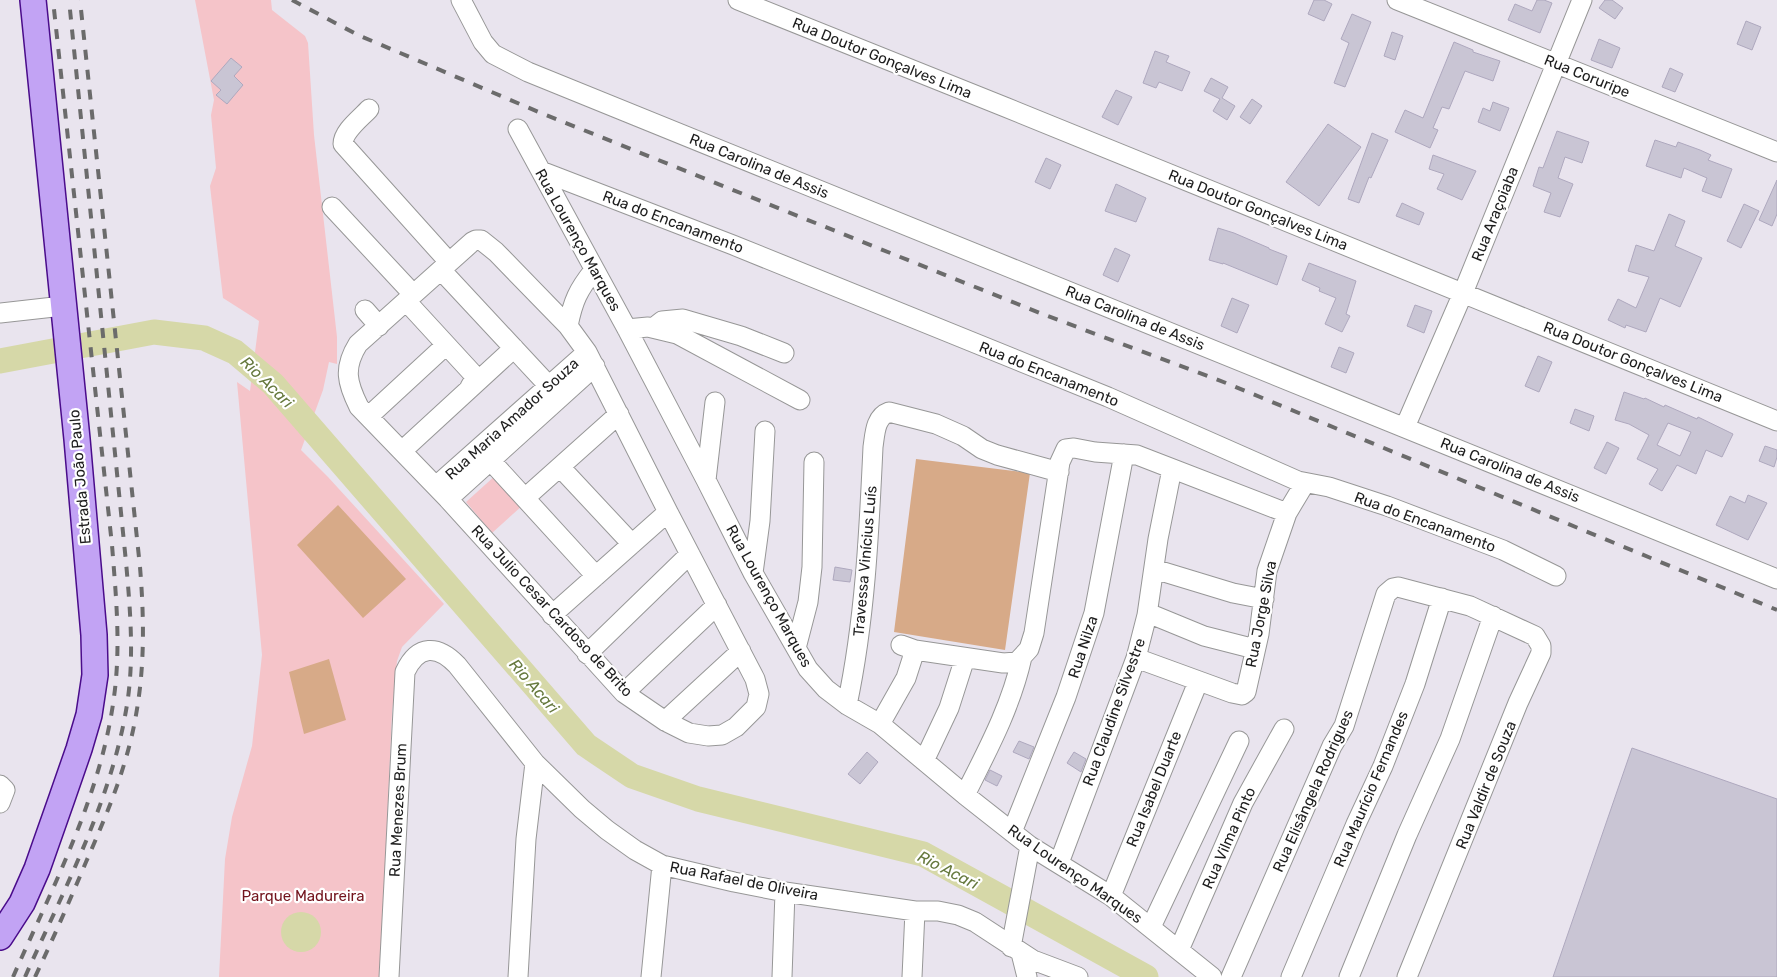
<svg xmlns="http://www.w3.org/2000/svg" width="1777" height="977" viewBox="0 0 1777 977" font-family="Rubik,sans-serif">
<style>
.park{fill:#f5c4c9}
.pitch{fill:#d7aa88}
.water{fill:#d6d8a8}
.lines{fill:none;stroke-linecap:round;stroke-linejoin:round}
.river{stroke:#d6d8a8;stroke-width:25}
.building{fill:#c9c5d4;stroke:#aea8be;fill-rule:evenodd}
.minor-casing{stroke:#979797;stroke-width:21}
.major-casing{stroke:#4a0c8b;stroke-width:28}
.minor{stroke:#fff;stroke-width:19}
.major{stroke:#c2a3f4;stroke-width:25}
.rail{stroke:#6b6b6b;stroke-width:4;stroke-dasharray:10 10;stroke-linecap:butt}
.labels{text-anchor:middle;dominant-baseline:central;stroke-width:4.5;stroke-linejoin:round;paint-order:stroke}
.street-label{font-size:15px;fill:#1d1d1d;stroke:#fff}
.park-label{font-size:15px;fill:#73141d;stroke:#fff}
.water-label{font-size:16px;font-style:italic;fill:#66793e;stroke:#fff}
</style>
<rect width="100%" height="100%" fill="#e9e4ee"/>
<path class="park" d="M195 0H271L272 10 305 36 308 43 314 135 337 337V364L329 362 323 390 301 450 328 477 444 604 402 647 397 661 392 713 380 977H219L225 859 232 817 252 746 262 655 237 382 250 391 259 321 223 298 210 186 216 168 211 115 214 100Z
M496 475 523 505 492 533 466 502Z"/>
<path class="pitch" d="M916 459 1030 473 1005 650 894 632Z
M338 505 406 579 363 618 297 545Z
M329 659 346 720 304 734 289 672Z"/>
<path class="water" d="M281 932a20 20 0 1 1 40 0a20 20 0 1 1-40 0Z"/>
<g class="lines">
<path class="river" d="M0 361 154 332 204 338 235 352 273 384 586 745 632 776 698 799 923 854 1146 977"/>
</g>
<path class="building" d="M1314 0H1324L1332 4 1324 21 1308 14Z
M1537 0H1544L1552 3 1540 33 1508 20 1515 4 1532 11Z
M1605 0H1612L1623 8 1615 19 1599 8Z
M1352 14 1371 22 1345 87 1334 83 1349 43 1341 39Z
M1746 21 1761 27 1752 50 1737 44Z
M1392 32 1403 36 1395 60 1384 56Z
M1599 39 1620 48 1612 68 1591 60Z
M1454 42 1473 50V52L1500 61 1493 81 1465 71 1449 109 1442 107 1433 128 1438 130 1430 148 1395 132 1405 110 1423 118Z
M1155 51 1169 56 1166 62 1190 72 1182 91 1159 82 1156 88 1143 83Z
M231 58 242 67 234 76 243 85 227 104 216 95 221 90 211 81Z
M1670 68 1683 74 1675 92 1662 87Z
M1211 78 1228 87 1222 98 1235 106 1227 120 1213 111 1220 99 1204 91Z
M1116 90 1132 97 1118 125 1102 117Z
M1252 99 1262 106 1250 124 1240 117Z
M1493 102 1509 108 1500 131 1478 122 1483 108 1490 111Z
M1328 124 1361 147 1319 206 1286 182Z
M1557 131 1589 142 1582 163 1565 157 1558 178 1573 184 1560 217 1544 212 1551 193 1533 186 1539 167 1543 168Z
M1372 133 1388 140 1371 178 1369 177 1359 203 1348 199Z
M1655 140 1676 147 1678 142 1700 150 1711 155 1708 160 1732 169 1721 198 1702 191 1707 178 1684 168 1681 178 1646 166Z
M1433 155 1476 171 1462 200 1437 189 1444 174 1429 169Z
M1046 158 1061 165 1050 189 1035 182Z
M1777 180V214L1772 226 1759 220Z
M1116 184 1146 198 1136 222 1105 211Z
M1402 203 1424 213 1419 225 1396 216Z
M1744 204 1759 211 1741 248 1727 241Z
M1669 214 1685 221 1675 246 1702 258 1680 307 1660 298 1646 332 1626 325 1625 328 1608 320 1618 299 1636 308 1649 277 1628 271 1636 245 1654 251Z
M1218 228 1234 233 1269 248V249L1287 256 1277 285 1223 263V264L1209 260Z
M1115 248 1130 255 1118 282 1103 275Z
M1309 263 1356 281 1346 314 1350 316 1342 332 1325 324 1336 298 1319 291 1320 288 1302 280Z
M1232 298 1249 305 1237 333 1221 326Z
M1415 305 1432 311 1424 333 1407 326Z
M1339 347 1354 353 1346 373 1331 367Z
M1538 356 1552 362 1539 392 1525 386Z
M1624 392 1644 399 1645 398 1664 407 1665 405 1697 419 1698 417 1733 434 1722 457 1706 450 1696 474 1677 465 1662 491 1649 484 1658 469 1637 459 1649 435 1629 424 1615 420ZM1668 423 1691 432 1680 456 1657 445Z
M1575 409 1594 416 1589 431 1570 423Z
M1607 442 1619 448 1606 474 1594 468Z
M1765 446 1777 450V457L1774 467 1759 461Z
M1748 495 1767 503 1748 540 1716 525 1730 496 1745 503Z
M835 567 852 570 850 582 833 580Z
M1019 741 1034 747 1029 759 1013 752Z
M1632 748 1777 799V977H1553Z
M867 752 878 762 860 784 848 774Z
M1074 752 1086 759 1081 772 1067 763Z
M990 770 1002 776 997 786 985 780Z"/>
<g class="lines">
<g class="minor-casing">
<path id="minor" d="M461 0 483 42 493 54 528 72 1777 579
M738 0 1005 107 1777 421
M1397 0 1777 152
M369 109C361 118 343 131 343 144L449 262
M518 129 627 329 706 480 753 573 808 669 826 689 847 705 880 724 965 795 1012 832 1030 846 1111 896 1212 977
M541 171 733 245 1108 397 1298 481 1329 487 1387 506 1503 550 1556 576
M332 207 413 294
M476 240H481L496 252 568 326 587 352 668 512 755 679 759 694 756 707 736 727 722 735 708 736 689 733 665 721 624 693 448 499 359 407C347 383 343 368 358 344L472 242Z
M441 270 549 386
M406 301 474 375V380L470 387
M365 310 379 326
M0 313 63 306
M568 326C573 301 578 290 594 270
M653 328 662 321 683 319 741 336 784 353
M627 329 648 327 677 334 800 400
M369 416 446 345
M1405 427 1463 293 1582 0
M403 450 514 348
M490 460 596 576
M560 467 632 544
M706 480 715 402
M436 486 587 352
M525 498 619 414
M448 499 595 366
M1154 569 1233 593 1264 599
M753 573 760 521 765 431
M1148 613 1204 636 1255 649
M552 615 668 512
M901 645 915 650 1003 663 1017 662 1029 649 1034 633 1060 462 1066 449 1074 448 1095 452 1137 455 1287 513
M796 648 808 602 812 567 814 462
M587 654 690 554
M1136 658 1232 693 1242 695 1246 692 1259 634 1267 571 1287 513 1305 483
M624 693 717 605
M847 705C865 620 869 534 873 447 875 434 875 417 889 412L936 424 963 436 982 449 997 455 1059 472
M665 721 741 651
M880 724 906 678 915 650
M924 761 949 708 965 658
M0 785 5 790 0 803
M965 795C987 751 1011 707 1022 657
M1012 832 1066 697 1094 613 1124 454
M1059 863 1136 658 1147 615 1158 539 1172 469
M1111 896 1198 682
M1151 927 1239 741
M1011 947 1030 846
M1179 950 1243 803 1284 729
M1021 953 1027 977
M389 977 405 672C418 644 438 645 457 665L535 763 582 809 607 830 635 850 662 865 734 882 785 892 915 911H938L958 915 975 922 1033 960 1078 977
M518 977 526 839 535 763
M651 977 662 865
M782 977 785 892
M912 977 915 911
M1231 977 1332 746 1344 726 1386 594 1393 588 1398 587 1470 606 1535 636 1541 646V653L1518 703 1407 977
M1291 977 1356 824 1383 766 1415 684 1442 598
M1349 977 1407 835 1450 739 1493 616"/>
</g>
<g class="major-casing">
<path id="major" d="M0 937 22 903 37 869 62 798 79 749 89 715 95 675 94 635 77 439 33 0"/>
</g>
<use href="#minor" class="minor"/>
<use href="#major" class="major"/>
<path class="rail" d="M292 0 358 35 541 113 1045 315 1226 383 1777 610
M13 977C53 886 101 796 114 697 121 646 116 596 112 545L53 0
M25 977C65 887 114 796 128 698 134 653 130 607 126 562L69 0
M35 977C53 939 70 900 86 862 107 814 127 767 136 715 145 665 144 616 140 567L80 0"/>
</g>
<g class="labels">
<g class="street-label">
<text transform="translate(882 58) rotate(22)">Rua Doutor Gonçalves Lima</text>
<text transform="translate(1587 76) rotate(22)">Rua Coruripe</text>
<text transform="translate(759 166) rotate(22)">Rua Carolina de Assis</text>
<text transform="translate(1258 210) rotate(22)">Rua Doutor Gonçalves Lima</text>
<text transform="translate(1495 214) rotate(-68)">Rua Araçoiaba</text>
<text transform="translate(673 222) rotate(21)">Rua do Encanamento</text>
<text transform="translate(578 240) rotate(61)">Rua Lourenço Marques</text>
<text transform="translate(1135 318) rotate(22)">Rua Carolina de Assis</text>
<text transform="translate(1633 362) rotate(22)">Rua Doutor Gonçalves Lima</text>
<text transform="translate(1049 374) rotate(22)">Rua do Encanamento</text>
<text transform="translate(512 419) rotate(-42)">Rua Maria Amador Souza</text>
<text transform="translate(1510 470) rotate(22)">Rua Carolina de Assis</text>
<text transform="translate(80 477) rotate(-95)">Estrada João Paulo</text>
<text transform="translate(1425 522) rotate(20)">Rua do Encanamento</text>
<text transform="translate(865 561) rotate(-85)">Travessa Vinícius Luís</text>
<text transform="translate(769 596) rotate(61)">Rua Lourenço Marques</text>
<text transform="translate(552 611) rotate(47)">Rua Julio Cesar Cardoso de Brito</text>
<text transform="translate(1261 614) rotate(-79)">Rua Jorge Silva</text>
<text transform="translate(1083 647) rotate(-72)">Rua Nilza</text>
<text transform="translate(1114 712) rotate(-70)">Rua Claudine Silvestre</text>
<text transform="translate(1486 785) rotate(-68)">Rua Valdir de Souza</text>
<text transform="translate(1154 789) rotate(-68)">Rua Isabel Duarte</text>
<text transform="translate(1371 789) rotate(-67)">Rua Maurício Fernandes</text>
<text transform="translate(1313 791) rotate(-66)">Rua Elisângela Rodrigues</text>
<text transform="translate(398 810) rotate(-87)">Rua Menezes Brum</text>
<text transform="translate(1229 838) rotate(-66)">Rua Vilma Pinto</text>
<text transform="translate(1075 874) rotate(35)">Rua Lourenço Marques</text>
<text transform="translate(744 881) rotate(11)">Rua Rafael de Oliveira</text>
</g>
<g class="park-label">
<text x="303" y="896">Parque Madureira</text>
</g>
<g class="water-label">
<text transform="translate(267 382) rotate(44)">Rio Acari</text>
<text transform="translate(534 686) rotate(49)">Rio Acari</text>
<text transform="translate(948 870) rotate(27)">Rio Acari</text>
</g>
</g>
</svg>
